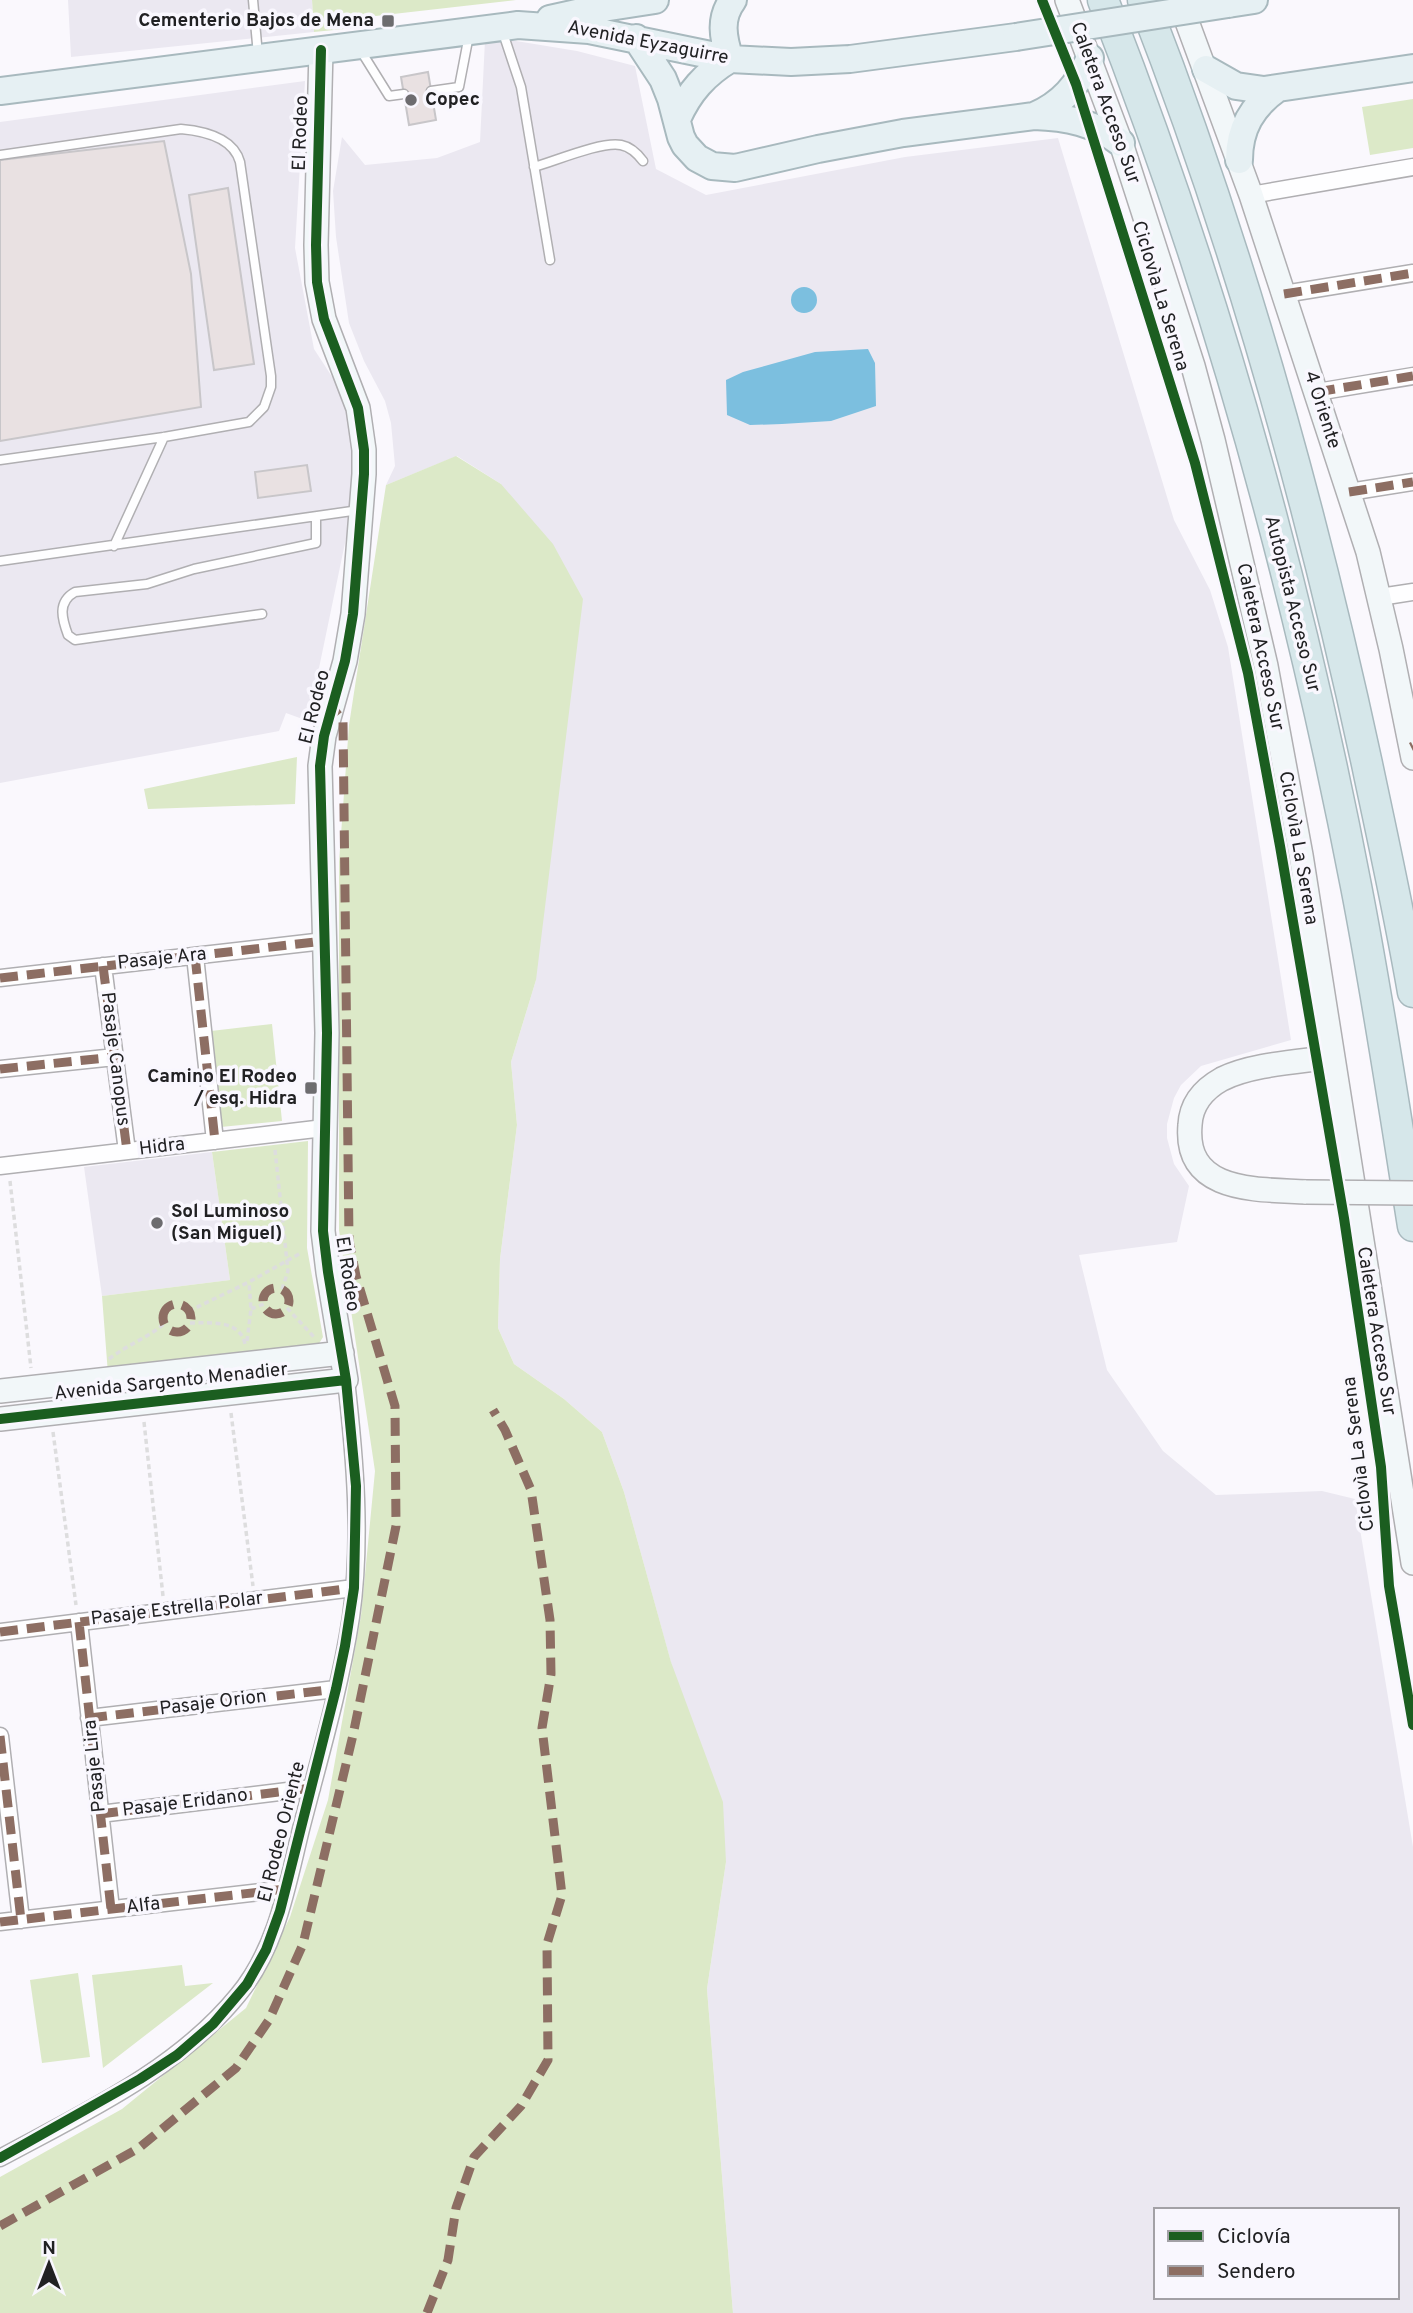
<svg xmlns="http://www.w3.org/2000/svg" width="1413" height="2313" viewBox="0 0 1413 2313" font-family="Overpass,sans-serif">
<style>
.built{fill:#ebe8f1;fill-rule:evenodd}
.green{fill:#dce9c8}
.water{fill:#7cbfdf}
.building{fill:#e9e1e2;stroke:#c8c6c9;stroke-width:2}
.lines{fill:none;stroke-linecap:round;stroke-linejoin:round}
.lane-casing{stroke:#b0afb2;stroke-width:11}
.street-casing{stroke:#b0afb2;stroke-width:19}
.secondary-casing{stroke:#b0afb2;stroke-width:26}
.primary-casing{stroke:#a8b9be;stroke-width:30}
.highway-casing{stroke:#a8b9be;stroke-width:33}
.path{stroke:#ddddde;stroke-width:3.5;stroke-dasharray:5 3.5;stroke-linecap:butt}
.lane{stroke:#fefeff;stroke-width:8}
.street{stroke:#fefeff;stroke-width:16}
.secondary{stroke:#f2f7f9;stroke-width:23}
.primary{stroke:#e6f0f3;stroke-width:26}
.highway{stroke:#d6e7ea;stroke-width:30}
.secondary-bridge-casing{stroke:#b0afb2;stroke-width:26;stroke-linecap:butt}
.primary-bridge-casing{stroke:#a8b9be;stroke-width:30;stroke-linecap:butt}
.secondary-bridge{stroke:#f2f7f9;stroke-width:23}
.primary-bridge{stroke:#e6f0f3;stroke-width:26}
.quiet{stroke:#8d6e63;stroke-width:9;stroke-dasharray:18 9;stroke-linecap:butt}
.cycleway-casing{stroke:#f9f7fe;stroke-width:15}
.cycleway{stroke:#1b5e20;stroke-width:10}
.poi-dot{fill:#6d6c6f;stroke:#f9f7fe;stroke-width:2.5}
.labels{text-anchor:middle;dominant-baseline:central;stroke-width:7;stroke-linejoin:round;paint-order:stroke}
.poi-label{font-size:19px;font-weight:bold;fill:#212123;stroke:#f9f7fe;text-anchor:end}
.street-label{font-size:19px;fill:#212123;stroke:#f9f7fe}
</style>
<rect width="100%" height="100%" fill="#faf8fd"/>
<path class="built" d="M68 0H312L314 32 71 57Z
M485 40 516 41 577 51 635 66 656 169 706 195 905 157 1058 138 1174 520 1210 590 1228 647 1291 1040 1201 1066 1181 1085 1174 1098 1167 1124V1138L1174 1164 1189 1186 1177 1242 1079 1255 1107 1370 1163 1451 1216 1495 1322 1491 1355 1499 1413 1847V2313H733L707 1989 726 1862 624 1492 602 1432 564 1399 514 1364 498 1328 500 1259 517 1125 511 1062 536 980 501 484 457 456 386 485 395 466 391 423 385 401 364 361 349 323 336 237 333 191 342 137 365 165 437 158 480 142ZM1156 2210H1397V2297H1156Z
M305 81 295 248 314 349 351 406 356 490 308 721 286 713 279 731 0 783V122Z
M212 1152 230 1280 102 1296 84 1167Z"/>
<path class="green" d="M312 0H516L358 18 354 28 314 32Z
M1413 99V148L1370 155 1362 107Z
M456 456 501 484 553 544 583 599 536 980 511 1062 517 1125 500 1259 498 1328 514 1364 564 1399 602 1432 624 1492 671 1662 723 1802 726 1862 707 1989 733 2313H0V2177L122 2109 246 2008 290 1917 328 1800 361 1616 375 1471 339 1230V862L349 725 386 485Z
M297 757 295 804 148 809 144 789Z
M272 1024 282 1121 221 1127 211 1031Z
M308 1141 307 1248 323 1337 317 1347 108 1374 102 1296 230 1280 212 1152Z
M182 1965 185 1986 213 1983 103 2068 92 1975Z
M78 1973 90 2057 42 2063 30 1980Z"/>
<path class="water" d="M791 300a13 13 0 1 1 26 0a13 13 0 1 1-26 0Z
M868 349 875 363 876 406 831 421 782 424 750 425 727 415 726 380 743 372 815 352Z"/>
<path class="building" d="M428 72 436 120 409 125 401 77Z
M164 141 191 274 201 407 0 441V160Z
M228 188 254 364 214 370 189 195Z
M307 465 311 491 258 498 255 472Z"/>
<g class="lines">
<g class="lane-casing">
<path id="lane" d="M253 0 258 55
M502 30 521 87 550 260
M361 51 389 96 404 94
M431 91 459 87 469 35
M0 155 181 129C204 131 233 137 240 162L271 376V387L264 407 249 422 164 437 0 460
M534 167C555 161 602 141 621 145 631 147 637 153 643 161
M114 546 164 437
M0 561 359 510
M262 614 75 640 68 635C62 619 57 602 75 592L147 584 194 569 316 543V517"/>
</g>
<g class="street-casing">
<path id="street" d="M1251 195 1413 167
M1284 294 1413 273
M1317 392 1413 376
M1349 492 1413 482
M1380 597 1413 592
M195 956 215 1141
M103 966 127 1151
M0 978 324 941
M0 1069 115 1057
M0 1166 324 1128
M79 1622 111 1909
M0 1632 354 1588
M89 1718 336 1689
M0 1736 21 1920
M100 1814 312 1788
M0 1922 286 1889
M0 2158C83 2113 177 2070 238 1995 277 1948 287 1886 301 1829 319 1759 340 1689 351 1617 362 1539 355 1459 346 1380"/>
</g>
<g class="secondary-casing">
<path id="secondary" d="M1067 0 1121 143 1193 366 1213 440 1266 666 1301 855 1413 1563
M1179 0 1251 195 1368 552 1391 649 1413 758
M1306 1192C1258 1189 1184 1194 1190 1125 1191 1104 1204 1089 1222 1079 1252 1064 1298 1062 1332 1057
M0 1391 342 1353
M0 1419 346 1380 328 1272 323 1231 327 1033 320 766 324 736 345 661 353 614 364 474V450L358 408 324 319 317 282 316 245 321 50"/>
</g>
<g class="primary-casing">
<path id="primary" d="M1228 4 1254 0
M550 19 590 10 655 0
M636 38 663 79 671 99 681 137 685 145 697 158 712 166 735 168 818 149 903 133 1034 116C1067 117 1095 123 1121 143
M730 59C723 38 719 18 733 0
M1206 69 1236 86 1264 90 1413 68
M0 91 518 25 589 30 730 59 791 62 850 59 1016 37
M1034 116C1062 104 1078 85 1090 58
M677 119C689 92 705 74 730 59
M1239 160C1239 129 1252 106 1278 88"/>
</g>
<g class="highway-casing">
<path id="highway" d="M1103 0C1215 286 1298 585 1356 886 1378 999 1395 1112 1413 1226
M1143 0C1240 248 1311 504 1367 764 1383 840 1400 916 1413 992"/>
</g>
<path class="path" d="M275 1150 288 1271 282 1289
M10 1181 31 1368
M287 1308 314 1337
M251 1309 264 1304
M189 1311 249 1282 299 1254
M190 1323C209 1323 240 1319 245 1344
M247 1341 251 1309 249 1282
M109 1359C127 1345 147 1338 164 1324
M231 1413 253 1586
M144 1422 163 1596
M53 1432 76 1605"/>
<use href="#lane" class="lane"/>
<use href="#street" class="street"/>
<use href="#secondary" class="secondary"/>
<use href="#primary" class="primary"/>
<use href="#highway" class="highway"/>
<g class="secondary-bridge-casing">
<path id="secondary-bridge" d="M1306 1192 1413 1193"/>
</g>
<g class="primary-bridge-casing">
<path id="primary-bridge" d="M1016 37 1228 4"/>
</g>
<use href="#secondary-bridge" class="secondary-bridge"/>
<use href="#primary-bridge" class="primary-bridge"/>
<path class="quiet" d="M1284 294 1413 273
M1317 392 1413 376
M1349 492 1413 482
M1411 747 1413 746
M195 956 215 1141
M103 966 127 1151
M0 978 324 941
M0 1069 115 1057
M263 1301a13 13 0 1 1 26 0a13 13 0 1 1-26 0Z
M163 1318a14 14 0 1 1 28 0a14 14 0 1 1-28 0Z
M79 1622 111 1909
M0 1632 354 1588
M89 1718 336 1689
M0 1736 21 1920
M100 1814 312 1788
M0 1922 286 1889
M0 2226 139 2148 236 2068 269 2020 303 1944 353 1735 396 1526 395 1406 356 1276 349 1240 343 721 332 707
M427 2313 448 2260 456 2208 474 2157 521 2106 548 2060 547 1944 562 1895 542 1728 551 1674 550 1620 531 1490 505 1430 493 1410"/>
<g class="cycleway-casing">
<path id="cycleway" d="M1042 0 1076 84 1195 463 1248 673 1280 846 1344 1218 1381 1467 1389 1586 1413 1725
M0 1419 346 1380
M0 2158 140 2079 177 2055 213 2024 247 1984 266 1950 280 1911 336 1689 345 1646 354 1588 356 1486 346 1380 328 1272 323 1231 327 1033 320 766 324 736 345 661 353 614 364 474V450L358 408 324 319 317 282 316 245 321 50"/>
</g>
<use href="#cycleway" class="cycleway"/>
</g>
<g class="poi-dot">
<rect x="381" y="14" width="14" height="14" rx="3.5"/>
<circle cx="411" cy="100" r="7"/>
<rect x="304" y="1081" width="14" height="14" rx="3.5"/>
<circle cx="157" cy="1223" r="7"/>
</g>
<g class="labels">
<g class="poi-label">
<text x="374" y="21">Cementerio Bajos de Mena</text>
<text x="425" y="100" text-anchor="start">Copec</text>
<text x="297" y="1077">Camino El Rodeo<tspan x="297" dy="22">/ esq. Hidra</tspan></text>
<text x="171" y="1212" text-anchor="start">Sol Luminoso<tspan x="171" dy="22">(San Miguel)</tspan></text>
</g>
<g class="street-label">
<text transform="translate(648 43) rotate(11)">Avenida Eyzaguirre</text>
<text transform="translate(1105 103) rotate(70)">Caletera Acceso Sur</text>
<text transform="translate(301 133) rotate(-88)">El Rodeo</text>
<text transform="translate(1160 296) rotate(73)">Ciclovìa La Serena</text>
<text transform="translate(1322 410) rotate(72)">4 Oriente</text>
<text transform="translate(1292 604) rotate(76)">Autopista Acceso Sur</text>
<text transform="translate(1260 647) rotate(78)">Caletera Acceso Sur</text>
<text transform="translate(315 707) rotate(-76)">El Rodeo</text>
<text transform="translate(1298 848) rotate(80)">Ciclovìa La Serena</text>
<text transform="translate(162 959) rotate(-6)">Pasaje Ara</text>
<text transform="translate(115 1059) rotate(83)">Pasaje Canopus</text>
<text transform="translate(162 1147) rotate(-7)">Hidra</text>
<text transform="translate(347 1274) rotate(81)">El Rodeo</text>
<text transform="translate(1376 1331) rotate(81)">Caletera Acceso Sur</text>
<text transform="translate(171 1382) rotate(-6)">Avenida Sargento Menadier</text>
<text transform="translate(1359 1454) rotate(-97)">Ciclovìa La Serena</text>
<text transform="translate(177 1609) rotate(-7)">Pasaje Estrella Polar</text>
<text transform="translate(213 1703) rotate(-7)">Pasaje Orion</text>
<text transform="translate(95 1766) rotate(-96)">Pasaje Lira</text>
<text transform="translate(185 1803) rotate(-7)">Pasaje Eridano</text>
<text transform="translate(282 1832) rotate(-76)">El Rodeo Oriente</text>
<text transform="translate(143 1906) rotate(-7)">Alfa</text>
</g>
</g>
<rect x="1154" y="2208" width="245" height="91" fill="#f9f7fe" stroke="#a3a1a6" stroke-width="2"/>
<rect x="1168" y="2231" width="35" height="10" fill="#1b5e20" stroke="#a3a1a6" stroke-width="2"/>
<text x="1217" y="2243" font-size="21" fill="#212123">Ciclovía</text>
<rect x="1168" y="2266" width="35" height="10" fill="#8d6e63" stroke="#a3a1a6" stroke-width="2"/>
<text x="1217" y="2278" font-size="21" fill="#212123">Sendero</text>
<g transform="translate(49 2264)" stroke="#f9f7fe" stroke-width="5" paint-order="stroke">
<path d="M0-5L12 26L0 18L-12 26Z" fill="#212123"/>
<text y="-10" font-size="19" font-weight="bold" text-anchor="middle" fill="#212123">N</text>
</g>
</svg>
